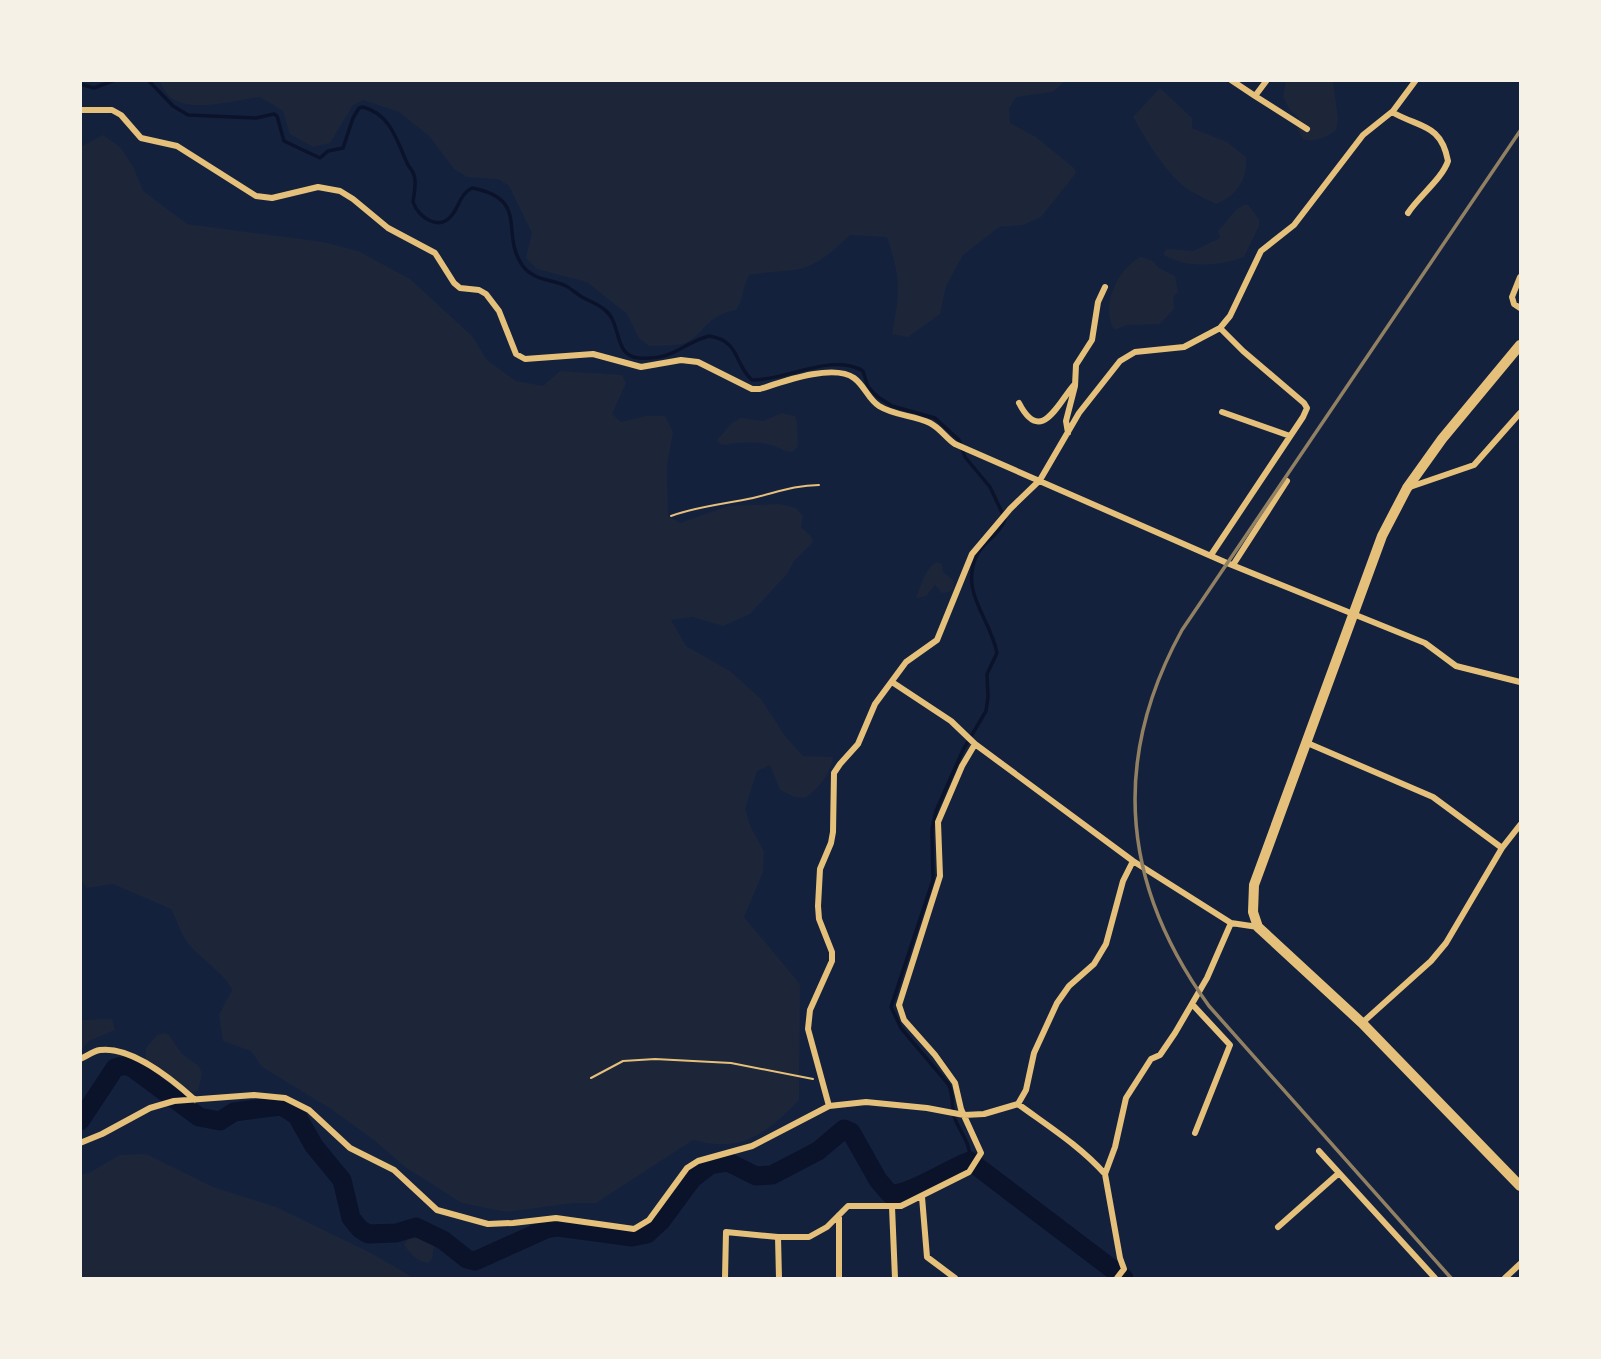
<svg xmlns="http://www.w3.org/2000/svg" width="1601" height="1359" viewBox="0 0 1601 1359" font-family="Overpass,sans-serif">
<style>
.green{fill:#1d2539}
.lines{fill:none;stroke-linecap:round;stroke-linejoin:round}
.stream{stroke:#0b132b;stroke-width:3.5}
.river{stroke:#0b132b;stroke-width:19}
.path{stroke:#e5c07b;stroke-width:2}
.minor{stroke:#e5c07b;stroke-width:6}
.primary{stroke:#e5c07b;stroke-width:10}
.rail{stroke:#918062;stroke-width:3.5}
</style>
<rect width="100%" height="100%" fill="#14213d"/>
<path class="green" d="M159 81H1063V83L1053 92 1016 97 1009 109 1010 123 1036 137 1074 168 1076 173 1041 217 1023 225 999 227 963 255 946 286 940 314 908 337 892 334C900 291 901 279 887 237L850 235C834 250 817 267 794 270 779 272 765 272 749 275 742 287 744 299 736 310 709 315 708 328 689 341 680 347 660 345 649 346L639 338 627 314 587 282 537 269 526 258 532 233 509 186 498 179 467 177 454 169 430 137 399 112 363 100 353 105 330 143 313 147 290 134 283 111 260 97C235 100 187 115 168 95 164 91 162 85 159 81Z
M1286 81H1333L1338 119 1336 130C1326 137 1315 143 1303 139L1298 130 1299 118 1290 110 1283 97Z
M1160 88 1192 118V128L1227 142 1246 157C1248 179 1237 196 1216 204 1205 198 1191 193 1182 185 1161 166 1147 141 1133 117Z
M103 135 120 147 134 168 143 191 187 224 323 242 358 251 410 279 472 336 487 360 516 381 543 386 560 371 622 375 626 383 612 414 621 422 646 416H665L673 432 667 465 668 516 680 523 728 506 779 504 796 508 803 516 801 527 811 536 813 542 794 561 787 574 750 614 723 626 692 617 671 620 686 646 730 671 761 699 785 736 803 756 833 757C830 774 819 789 805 798L795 797 780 790 770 765 757 771 745 809 751 828 764 851 763 872 744 917 800 984 799 1100C765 1135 742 1153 693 1140L596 1203H574L507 1212 462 1203 405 1167 374 1140 331 1109 262 1067 251 1051 223 1041 219 1015 232 990C228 976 195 955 186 940 180 931 176 919 171 909L113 884 87 888 80 879V147Z
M1244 205H1248L1259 219V226L1244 257C1218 266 1189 269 1164 255V252L1167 249 1193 251 1220 238 1218 231C1226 224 1233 209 1244 205Z
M1141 257 1153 261 1159 268 1175 276 1178 292 1173 297 1174 309 1160 324 1127 325 1117 329 1113 328C1101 304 1118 268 1141 257Z
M782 413 795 416 797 423 798 446 792 452C784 452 779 447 771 445 757 441 739 442 725 445L720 444 717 440 732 423 741 418 763 421Z
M937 562 942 564 943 572 953 580 954 588 949 592 942 593 935 585 926 596 916 598C921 586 925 568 937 562Z
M112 1019 115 1030 89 1041 81 1050V1020Z
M164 1033 169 1035 182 1054 199 1066 202 1074 198 1091C184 1096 150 1075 146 1060 145 1056 146 1052 146 1048L157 1035Z
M146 1154 213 1187 276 1207 371 1253 409 1275 410 1278H81V1175L89 1173 120 1155Z
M421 1237 434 1246 432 1259 428 1263C417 1262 410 1253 404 1245L408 1239Z"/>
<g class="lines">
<path class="stream" d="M148 80 173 106 188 115 256 118 274 114 277 116 284 141 320 158 328 151 343 148 353 118 359 108 363 107C392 115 397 142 408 165 410 168 413 171 414 175 417 183 414 193 413 202 418 217 439 232 452 215 460 205 460 194 472 188 530 199 500 232 522 265 533 280 548 279 564 285 571 288 575 293 582 297 589 301 598 304 605 310 622 323 613 356 639 358 674 361 682 343 709 336 741 341 733 363 752 380 785 381 832 352 863 371L868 387 878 397 892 406 935 418 959 440 965 457 990 487 1005 519C1001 533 985 541 978 553 958 591 990 617 997 653L987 674 988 697 986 711 963 750 936 811 932 829 933 880 891 1007 901 1028 949 1085C954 1097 951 1108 955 1119 961 1134 971 1143 970 1161
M80 84 94 88 115 80"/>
<path class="river" d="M80 1121 115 1068C123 1065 127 1065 134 1069L199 1117 220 1121 234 1112 280 1106 287 1109 297 1116 314 1146 342 1180 351 1218 360 1229 368 1234 396 1233 416 1227 443 1240 467 1259 475 1261 546 1229 558 1227 632 1237 647 1234 661 1221 692 1179 710 1165 728 1162 756 1176 772 1175 818 1151 844 1129 851 1132 878 1180 890 1194C910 1195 948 1169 970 1161L1124 1278"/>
<path class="path" d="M671 516C698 506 725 504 753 498 775 493 795 485 819 485
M591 1078 623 1061 655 1059 731 1063 813 1079"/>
<path class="minor" d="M1231 80 1255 96 1267 80
M1255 96 1307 129
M80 110H112L121 115 141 138 177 146 256 196 272 198 318 187 340 191 353 199 388 228 435 253 454 283 460 288 479 290 486 294 499 311 516 354 525 359 593 354 641 367 681 360 698 362 752 389H760C782 382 833 363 854 378 865 386 868 399 879 406 895 416 914 415 930 423 940 428 946 438 955 444L1227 563 1425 643 1456 666 1520 682
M1392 112C1419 128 1441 123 1448 161 1442 179 1419 196 1408 213
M1520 277 1512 297 1514 304 1520 308
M1019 403C1041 446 1058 403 1074 385
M1222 412 1290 436
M1068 433 1066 421 1075 386 1076 365 1092 340 1098 302 1105 287
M1407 488 1474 465 1520 413
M1211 555 1303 417 1307 408 1304 403 1243 351 1220 328
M1233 565 1287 481
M892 682 951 721 975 744 1133 861 1231 923 1258 927
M1305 742 1433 797 1502 848
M1192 1004 1230 1045 1195 1133
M1362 1023 1431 961 1446 943 1502 848 1520 825
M80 1059C87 1056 93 1051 100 1050 131 1046 173 1080 195 1100
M1018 1104C1048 1126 1080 1146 1105 1174
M829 1106 808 1029 810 1010 832 961V952L819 919 818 906 820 869 831 843 833 832 834 773 840 764 858 744 875 704 906 662 937 640 972 554 1010 509 1040 480 1079 413 1120 361 1135 352 1184 347 1220 328 1230 316 1261 251 1294 225 1363 135 1393 111 1416 80
M80 1143 102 1134 150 1108 174 1101 254 1095 285 1098 309 1110 350 1148 394 1170 437 1210 488 1224 513 1223 556 1218 634 1229 649 1220 687 1168 698 1161 752 1146 829 1106 866 1102 927 1108 964 1115 984 1114 1018 1104 1026 1090 1034 1053 1057 1003 1069 986 1094 964 1106 944 1123 881 1133 861
M1319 1151 1435 1278
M922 1197 927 1257 955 1278
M892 1207 895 1278
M839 1215V1278
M1278 1227 1339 1173
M778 1237 779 1278
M725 1278 726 1232 778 1237H809L827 1227 848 1206H901L969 1172 981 1153 961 1109 955 1083 935 1055 904 1020 899 1005 940 876 938 822 962 766 975 744
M1117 1278 1124 1269 1120 1258 1105 1174 1115 1147 1126 1098 1151 1059 1160 1055 1175 1033 1207 978 1231 923
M1505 1278 1520 1264"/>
<path class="primary" d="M1520 345 1442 439 1407 488 1382 536 1254 885 1253 912 1258 927 1362 1023 1520 1186"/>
<path class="rail" d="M1451 1278 1209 1006C1122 886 1110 761 1182 630L1520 131"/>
</g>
<rect width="1601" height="1359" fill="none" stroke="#f6f1e7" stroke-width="164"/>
</svg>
